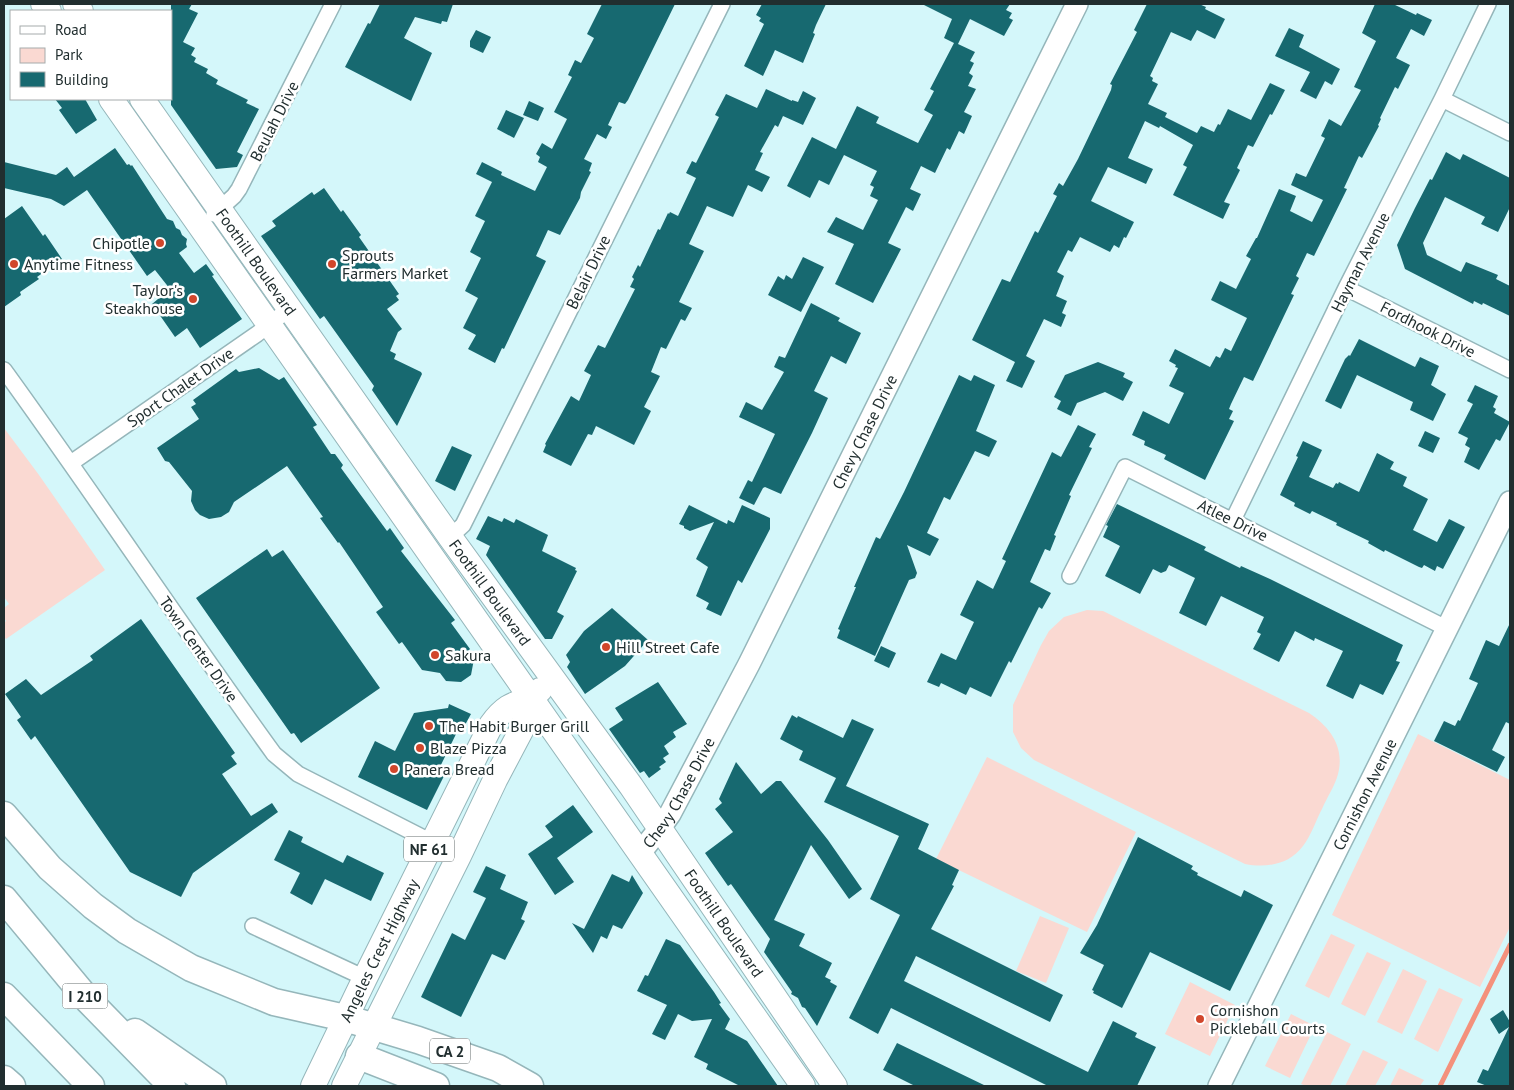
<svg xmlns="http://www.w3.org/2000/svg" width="1514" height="1090" viewBox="0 0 1514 1090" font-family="'PT Sans',sans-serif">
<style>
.green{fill:#fad9d2}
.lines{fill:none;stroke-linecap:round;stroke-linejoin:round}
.stream{stroke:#f4917c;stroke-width:5}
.building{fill:#176970}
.street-casing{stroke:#95b6ba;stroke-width:18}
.secondary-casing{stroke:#95b6ba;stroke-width:24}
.primary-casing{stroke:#95b6ba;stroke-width:26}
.highway-casing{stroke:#95b6ba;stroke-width:29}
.street{stroke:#fff;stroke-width:15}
.secondary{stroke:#fff;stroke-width:21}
.primary{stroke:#fff;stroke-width:24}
.highway{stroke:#fff;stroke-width:26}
.poi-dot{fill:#d1462b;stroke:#fff;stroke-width:2}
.labels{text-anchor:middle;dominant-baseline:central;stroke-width:5;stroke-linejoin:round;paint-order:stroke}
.shield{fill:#fff;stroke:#646d6d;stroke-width:1}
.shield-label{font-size:15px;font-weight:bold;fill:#212e2f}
.street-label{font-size:16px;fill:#212e2f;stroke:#fff}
.poi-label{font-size:16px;fill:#212e2f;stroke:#fff;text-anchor:start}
</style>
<rect width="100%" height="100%" fill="#d4f7fa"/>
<path class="green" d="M4 428 39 475 105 570 6 639 4 637V623L6 621 4 618V608L9 604 4 597Z
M1087 610 1103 611 1309 713C1330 727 1345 747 1338 774 1335 786 1327 797 1322 809 1316 820 1311 836 1303 846 1289 865 1266 868 1245 864L1034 760 1021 748 1013 732V705L1041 645 1049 631 1064 617Z
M1418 734 1510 780V927L1480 987 1332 915Z
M987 757 1136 832 1087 932 936 859Z
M1040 916 1069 928 1046 983 1016 971Z
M1331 934 1355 945 1329 998 1305 986Z
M1367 952 1391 963 1365 1016 1341 1004Z
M1403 969 1427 981 1402 1034 1377 1022Z
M1190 982 1235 1005 1210 1056 1165 1034Z
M1439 988 1463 999 1438 1052 1414 1039Z
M1291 1014 1315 1026 1290 1078 1265 1066Z
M1327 1032 1351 1044 1330 1086H1306L1301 1084Z
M1363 1050 1388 1062 1375 1086H1345Z
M1399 1068 1424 1080 1420 1086H1390Z"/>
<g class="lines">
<path class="stream" d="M1440 1086 1510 945"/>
</g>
<path class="building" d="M171 4H192L189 9 198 13 183 42 195 48 191 55 196 58 194 62 208 69 206 73 218 80 216 84 248 100 246 103 259 109 237 152 243 155 237 167 216 169 171 105Z
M380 4H453L447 22 442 21 441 24 415 17 404 38 432 53 411 101 345 67 368 23 370 24Z
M602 4H675L628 100 625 104 619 102 608 125 612 127 606 139 597 134 584 159 592 163 589 171 591 172 581 192 580 198 560 235 548 230 536 256 546 261 504 349 502 348 495 363 468 349 476 335 463 328 478 298 465 291 481 258 470 252 485 221 475 216 492 182 476 174 482 162 502 172 501 175 535 191 547 167 538 162 540 157 536 154 542 143 552 149 567 119 554 112 572 77 568 75 575 60 581 63 594 38 587 34Z
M762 4H826L816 25 813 33 815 34 803 63 775 50 763 76 744 66 764 24 759 21 761 18 756 15Z
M922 4H1010L1006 10 1012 13 1009 18 1013 20 1004 36 970 19 958 44 975 52 970 61 974 63 969 73 973 76 968 86 976 89 964 112 972 116 964 134 959 131 950 150 947 148 935 173 921 166 910 189 921 194 913 211 906 207 888 243 901 249 873 303 835 284 854 244 827 232 836 217 863 230 878 200 870 196 874 187 870 185 877 171 844 155 829 185 819 180 810 198 787 186 812 137 836 149 857 106 879 117 876 123 918 143 933 115 924 110 934 91 930 89 954 43 944 38 952 19Z
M1147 4H1199L1206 7 1205 9 1225 19 1215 39 1197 30 1191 41 1171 32 1150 76 1153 78 1152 81 1158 84 1148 104 1167 113 1165 117 1197 133 1201 126 1214 132 1218 124 1220 125 1228 109 1251 120 1270 83 1285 90 1272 115 1270 114 1253 147 1248 145 1237 168 1240 170 1224 202 1230 204 1223 219 1173 195 1187 167 1183 165 1193 145 1160 126 1159 128 1145 121 1128 158 1153 169 1146 184 1108 167 1091 201 1134 222 1126 238 1124 237 1119 248 1114 245 1110 252 1080 237 1072 252 1068 250 1057 272 1064 276 1056 296 1067 301 1062 313 1066 315 1061 327 1044 319 1026 356 1035 361 1022 388 1006 381 1015 362 972 340 1002 279 1010 282 1035 231 1038 233 1057 196 1053 194 1059 183 1063 186 1078 159 1111 90 1112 85 1110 84 1137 32 1134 30Z
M1375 4H1393L1416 15 1417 13 1432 20 1424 36 1411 29 1396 58 1410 65 1398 89 1395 87 1380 118 1381 119 1378 125 1379 126 1362 158 1359 156 1344 188 1347 189 1314 256 1307 253 1296 276 1299 278 1291 294 1294 295 1253 381 1244 377 1231 404 1229 409 1233 411 1229 419 1234 421 1205 480 1164 459 1166 455 1144 445 1145 441 1132 435 1143 411 1169 424 1184 393 1169 386 1178 368 1175 367 1176 365 1169 361 1175 349 1210 367 1216 356 1220 358 1225 348 1231 351 1247 318 1211 300 1220 281 1236 289 1251 259 1246 256 1256 238H1257L1279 189 1296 196 1290 211 1312 222 1323 200 1291 185 1296 173 1306 177 1325 138 1321 136 1329 119 1341 126 1361 90 1354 87 1376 41 1362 33Z
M1289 28 1304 35 1299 47 1340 69 1332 85 1325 81 1316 99 1300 91 1310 72 1275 56Z
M476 30 491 37 483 53 470 47V41Z
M766 89 792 101V100L798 102 803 91 816 98 803 125 783 116 778 127 775 125 760 152 763 153 755 170 770 177 762 192 748 185 733 217 707 206 689 244 704 251 679 302 692 308 685 321 681 319 666 349 661 347 651 372 660 376 644 407 651 411 634 445 596 426 592 435 588 434 571 466 543 452 546 445 545 444 571 396 579 401 591 375 584 371 598 345 605 348 635 289 630 287 634 279 632 277 638 265 640 267 658 229 660 230 668 213 669 214 670 212 678 216 696 178 686 173 692 161 696 163 719 117 715 115 726 94 757 108Z
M55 99H85L97 120 76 134 59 110 62 108Z
M529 101 544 108 538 121 523 115Z
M506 110 524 118 514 138 497 129Z
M115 148 127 165 129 164 131 166 132 165 167 219 173 221 176 228 180 230 182 235 187 239 186 244 187 247 179 253 194 273 206 264 214 275 212 276 242 319 200 348 187 328 175 337 152 304 170 289 155 270 147 276 87 190 64 206 51 199 4 188V162L56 175 67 167 74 177Z
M1446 152 1460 160 1463 154 1510 178V207L1498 232 1481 224 1485 217 1445 197 1423 243 1427 255 1461 272 1466 262 1498 275 1496 279 1510 286V316L1483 303 1482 305 1474 301 1473 304 1405 269 1397 245 1415 208 1430 179 1432 180Z
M324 188 341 212 343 210 361 235 359 237 399 294 396 296 399 300 387 309 402 329 398 332 390 351 396 354 394 359 421 372 422 374 397 426 372 390 374 386 324 316 320 319 261 236 276 226 272 221 312 192 314 195Z
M22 206 43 236 45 234 62 259 37 277 39 279 20 292 21 295 4 307V219Z
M803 257 824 267 801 312 768 295 778 276 784 280 786 275 792 279Z
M811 303 840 318 838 321 861 333 846 364 831 356 814 391 828 398 812 433 781 494 765 487 763 488 754 505 739 498 748 480 752 482 775 434 739 417 746 402 762 410 784 372 774 367 779 356 785 358Z
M1359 339 1415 367 1420 357 1439 366 1431 385 1446 394 1433 421 1410 410 1413 402 1357 375 1341 409 1325 401 1345 359 1349 355 1350 356Z
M1098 362 1125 373 1123 377 1133 382 1123 401 1105 392 1077 403 1071 416 1057 409 1061 401 1054 397 1065 375Z
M259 368 279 380 284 377 317 425 313 427 331 454H335L343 465 341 468 387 531 390 528 404 548 401 551 455 620 451 623 470 649 468 651 474 659 471 675 461 682 446 681 440 673 422 670 402 642 399 644 376 612 383 607 339 542 338 543 320 518 323 517 287 466 234 502 229 512 221 517 209 519 200 515 195 510 191 501 192 491 169 462 165 461 157 448 199 419 191 407 196 404 193 400 236 369 239 372Z
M959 375 971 381 974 375 995 385 976 431 997 441 989 457 975 451 950 500 944 497 927 533 939 539 930 556 907 545 917 573 915 578 909 580 875 656 837 638 840 630 838 629 856 587H854L876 537 880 539 904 492Z
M1475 385 1498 396 1493 407 1496 409 1494 413 1510 422 1500 441 1496 439 1479 470 1464 462 1470 448 1465 445 1468 438 1458 433 1473 404 1467 401Z
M1078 425 1096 434 1089 447 1092 448 1069 495 1071 496 1054 535 1056 536 1050 551 1045 549 1030 582 1051 593 1042 609 1039 607 1011 663 1009 661 991 697 970 687 966 695 941 683 939 687 927 682 941 653 956 660 974 622 960 615 977 580 993 589 1006 561 1002 559 1052 452 1061 457Z
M1425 431 1440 438 1433 453 1418 446Z
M1303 441 1322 450 1309 477 1333 488 1336 483 1338 484 1339 482 1359 492 1377 453 1394 462 1390 469 1407 477 1403 486 1428 499 1413 530 1437 542 1449 519 1465 527 1443 569 1437 566 1435 571 1424 565 1422 568 1419 567 1385 550 1384 552 1368 543 1369 541 1336 525 1337 523 1312 511 1310 514 1294 506 1295 503 1280 495 1298 457 1296 456Z
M452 446 472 455 455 491 435 481Z
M1117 504 1206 547 1204 550 1240 568 1241 566 1270 579 1403 645 1396 661 1400 662 1383 695 1360 684 1353 699 1326 686 1343 651 1315 638 1314 641 1295 631 1279 662 1253 649 1261 634 1257 632 1264 617 1221 596 1206 626 1179 613 1195 578 1169 565 1166 571 1161 573 1153 569 1140 594 1105 576 1120 546 1103 537 1108 526 1106 525Z
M689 505 727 524 728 520 734 523 742 505 770 518V529L742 583 738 580 721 616 706 609 709 603 696 596 708 567 696 559 714 522 690 531 684 528V526L679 524Z
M488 516 502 522 504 518 514 523 516 519 548 535 542 551 576 568 575 570 577 571 557 612 564 616 552 639H545L486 555 490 546 476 539Z
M267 549 272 557 283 550 380 688 301 743 294 733 291 734 196 598Z
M612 608 648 640 625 666 585 694 567 667 570 662 566 655 584 631Z
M141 619 235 753 231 756 237 764 222 774 251 816 272 803 278 812 193 873 181 897 130 872 35 736 31 740 17 720 21 717 5 694 26 679 41 695 93 660 90 656Z
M1510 623V724L1506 722 1492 750 1505 757 1497 772 1434 741 1444 721 1455 726 1458 720 1460 721 1478 683 1469 679 1486 640 1499 646Z
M881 646 896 653 889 668 874 661Z
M658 682 687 724 673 732 676 737 664 746 669 754 663 758 666 762 659 767 661 769 649 778 644 771 640 773 609 729 623 720 615 708Z
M449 704 471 714 460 734 457 732 438 771 445 774 427 810 358 777 375 741 395 751 414 713 448 708Z
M792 715 797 718 798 716 843 738 852 719 874 729 846 786 929 824 918 849 959 870 952 885 954 886 931 929 1063 995 1050 1022 916 956 904 981 1088 1072 1113 1021 1137 1033 1135 1037 1156 1047 1137 1086H1048L891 1008 878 1034 849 1018 900 915 870 899 899 836 824 802 836 778 799 760 803 751 780 739Z
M736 762 761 794 776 781H781L828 840 862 889 849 899 811 845 774 920 805 934 799 946 832 963 825 977 831 980 830 982 837 986 817 1026 805 1008 802 1007 798 998 791 994 792 992 764 952 770 939 731 884 728 886 705 853 733 832 715 809 722 803 719 799Z
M573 805 593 832 557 858 574 882 555 895 528 854 553 837 545 826Z
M289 830 303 837 301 842 343 863 347 855 384 873 371 901 325 879 312 905 290 893 300 873 274 860Z
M1138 837 1193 866 1191 869 1198 873 1197 875 1241 897 1244 890 1273 905 1230 991 1150 952 1122 1008 1093 993 1094 991 1092 990 1104 965 1080 953 1097 925Z
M486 866 506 875 500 889 528 902 521 919 525 921 505 960 492 954 461 1017 421 997 452 933 465 940 486 898 473 892Z
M612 874 629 882 632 875 643 893 622 929 613 925 607 939 601 936 593 953 572 923 584 929Z
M666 939 680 945 714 992 721 1003 719 1004 730 1019 725 1029 747 1041 778 1086H740L706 1069 708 1064 694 1057 712 1019 692 1021 678 1014 665 1040 652 1034 667 1005 637 991 645 975 648 976Z
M1503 1010 1510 1022V1086H1487L1477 1082 1483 1069 1488 1071 1509 1027 1499 1034 1490 1019Z
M897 1043 986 1086H915L883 1070Z"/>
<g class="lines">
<g class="street-casing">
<path id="street" d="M1442 99 1510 133
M214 214 234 196 239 189 333 4
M1346 288 1510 370
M4 370C96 497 182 627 274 754L298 774 459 856
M71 463 257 334 289 309
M1233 520 1346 288 1442 99 1488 4
M450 537 463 525 722 4
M1070 576 1125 467 1448 629
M253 926 365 978"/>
</g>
<g class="secondary-casing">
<g id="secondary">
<path id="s1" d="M640 853 660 828 670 814 749 664 1077 4"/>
<path id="s2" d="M1219 1086 1510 502"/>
</g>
</g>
<g class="primary-casing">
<g id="primary">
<path d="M43 4 49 11"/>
<path d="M75 4 81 11"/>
<path d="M111 99 803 1086"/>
<path id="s3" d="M142 99 450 537 631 786 835 1086"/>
<path id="s4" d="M313 1086 365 978 491 725C504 707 511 705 531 698"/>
<path d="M344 1086 459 856 495 780 523 727 531 698 540 690"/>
</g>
</g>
<g class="highway-casing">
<path id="highway" d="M4 815 50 868 93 906 127 931 191 968 274 1002 345 1018 418 1040 498 1068 530 1086
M4 899 88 1000 172 1086
M4 996 91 1086
M135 1032 213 1086
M359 1056 436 1086
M4 1079 12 1086"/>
</g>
<use href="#street" class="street"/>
<use href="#secondary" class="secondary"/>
<use href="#primary" class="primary"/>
<use href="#highway" class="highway"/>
</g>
<g class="poi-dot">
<circle cx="160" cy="243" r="5"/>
<circle cx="14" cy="264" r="5"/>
<circle cx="332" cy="264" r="5"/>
<circle cx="193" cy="299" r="5"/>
<circle cx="606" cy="647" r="5"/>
<circle cx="435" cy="655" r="5"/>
<circle cx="429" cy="726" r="5"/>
<circle cx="420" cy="748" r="5"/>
<circle cx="394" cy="769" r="5"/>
<circle cx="1200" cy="1019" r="5"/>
</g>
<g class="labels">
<g class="shield">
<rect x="404" y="836.5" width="50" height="25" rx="4"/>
<rect x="62.5" y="983.5" width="45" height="25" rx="4"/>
<rect x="430" y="1038.5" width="40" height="25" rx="4"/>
</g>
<g class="shield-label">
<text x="429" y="849">NF 61</text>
<text x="85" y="996">I 210</text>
<text x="450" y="1051">CA 2</text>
</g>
<g class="street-label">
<text transform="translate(274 121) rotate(-63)">Beulah Drive</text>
<text stroke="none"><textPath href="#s3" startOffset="199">Foothill Boulevard</textPath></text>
<text transform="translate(1360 262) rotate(-63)">Hayman Avenue</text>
<text transform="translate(588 272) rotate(-64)">Belair Drive</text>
<text transform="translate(1428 329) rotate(27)">Fordhook Drive</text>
<text transform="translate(180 387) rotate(-35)">Sport Chalet Drive</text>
<text stroke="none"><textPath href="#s1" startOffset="478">Chevy Chase Drive</textPath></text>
<text transform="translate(1233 520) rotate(26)">Atlee Drive</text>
<text stroke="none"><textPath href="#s3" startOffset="604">Foothill Boulevard</textPath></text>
<text transform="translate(199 649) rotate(55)">Town Center Drive</text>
<text stroke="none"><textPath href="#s1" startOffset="72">Chevy Chase Drive</textPath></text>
<text stroke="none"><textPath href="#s2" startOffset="326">Cornishon Avenue</textPath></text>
<text stroke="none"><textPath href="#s3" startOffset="1009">Foothill Boulevard</textPath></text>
<text stroke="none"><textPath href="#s4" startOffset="151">Angeles Crest Highway</textPath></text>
</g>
<g class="poi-label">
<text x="150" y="243" text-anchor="end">Chipotle</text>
<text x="342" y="255">Sprouts<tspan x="342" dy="18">Farmers Market</tspan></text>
<text x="24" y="264">Anytime Fitness</text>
<text x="183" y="290" text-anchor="end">Taylor's<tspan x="183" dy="18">Steakhouse</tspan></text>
<text x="616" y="647">Hill Street Cafe</text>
<text x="445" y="655">Sakura</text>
<text x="439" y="726">The Habit Burger Grill</text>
<text x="430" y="748">Blaze Pizza</text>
<text x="404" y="769">Panera Bread</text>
<text x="1210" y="1010">Cornishon<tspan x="1210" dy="18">Pickleball Courts</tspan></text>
</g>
</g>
<rect width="1514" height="1090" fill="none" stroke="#212e2f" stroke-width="10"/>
<rect x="10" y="10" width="162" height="90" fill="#ffffff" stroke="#a6abac"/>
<rect x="20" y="26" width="25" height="8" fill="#ffffff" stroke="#a6abac"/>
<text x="55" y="35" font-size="15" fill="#212e2f">Road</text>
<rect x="20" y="48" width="25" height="15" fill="#fad9d2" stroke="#a6abac"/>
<text x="55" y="60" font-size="15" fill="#212e2f">Park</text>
<rect x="20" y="72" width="25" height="15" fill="#176970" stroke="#a6abac"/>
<text x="55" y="85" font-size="15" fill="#212e2f">Building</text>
</svg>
